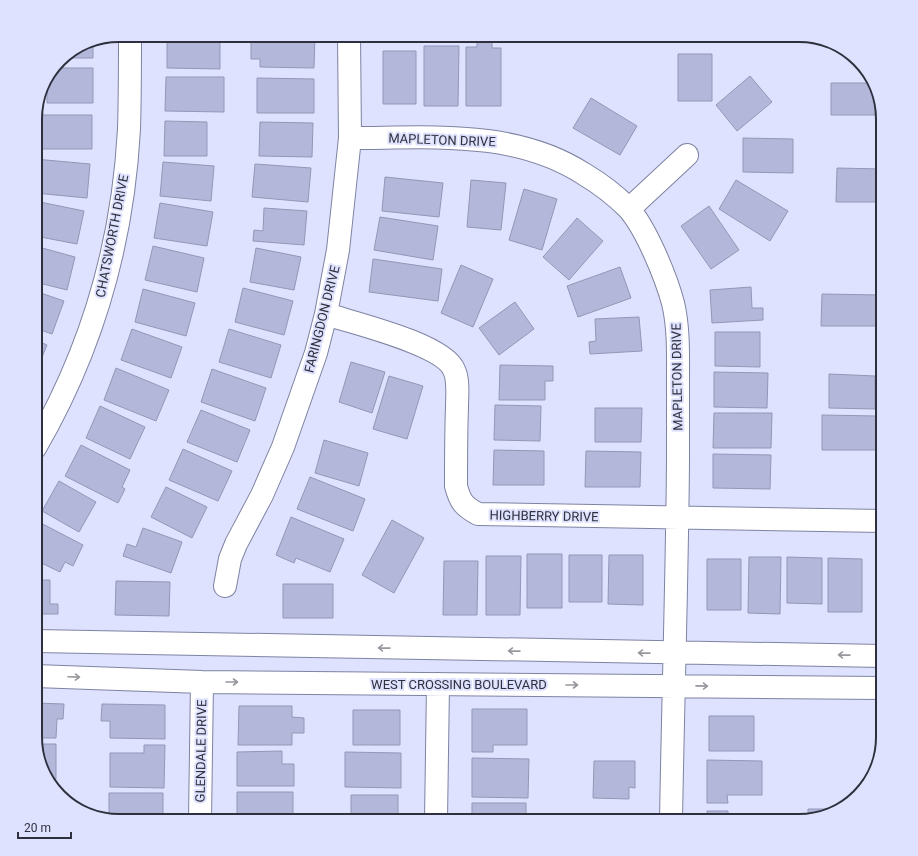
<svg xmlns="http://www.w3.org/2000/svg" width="918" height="856" viewBox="0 0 918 856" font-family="Roboto,sans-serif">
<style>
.building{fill:#b3b8da;stroke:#9297b7}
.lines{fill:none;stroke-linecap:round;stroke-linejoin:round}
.minor-casing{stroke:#7e83a2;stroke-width:24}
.minor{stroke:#fff;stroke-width:22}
.oneway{stroke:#96989e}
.labels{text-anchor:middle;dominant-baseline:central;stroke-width:4;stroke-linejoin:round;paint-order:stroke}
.street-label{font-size:13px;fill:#2e303d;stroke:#dee2fe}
.rim{fill:none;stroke:#2e303d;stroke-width:2}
</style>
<rect width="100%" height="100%" fill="#dee2fe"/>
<path class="building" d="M167 35H220V69L167 68Z
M260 35H315L314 68 260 67V59H251V39L260 40Z
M477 35H492V48H501V106H466V47H477Z
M93 40V58H62L87 41Z
M424 46H459L458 106H424Z
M383 51H416V104H383Z
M678 54H712V101H678Z
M55 68H93V103H47V89H42L44 82Z
M750 76 772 102 737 131 716 105Z
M166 77H224V112L165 111Z
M257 78 314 79V113H257Z
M831 83H874L880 100 879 115H831Z
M591 98 637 126 620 155 573 128Z
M35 115H92V149H35Z
M165 121 207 122V156H164Z
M260 122 313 123 312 157 259 156Z
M743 138 793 139V173L743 172Z
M35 159 90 164 87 198 35 193Z
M163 162 214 166 211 201 160 196Z
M255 164 311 168 308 202 252 197Z
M837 168 882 169 881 202H836Z
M385 177 443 183 439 217 382 211Z
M471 180 506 183 501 230 467 227Z
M736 180 788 211 770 241 719 209Z
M524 189 557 199 542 250 509 240Z
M35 201 84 211 77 244 35 236Z
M160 203 213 212 207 246 154 238Z
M709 206 739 250 711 269 681 226Z
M264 208 307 211 304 245 253 241 254 230 263 231Z
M380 217 438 226 433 260 374 250Z
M577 218 603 241 569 280 543 257Z
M35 246 75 257 67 290 35 282Z
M153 246 204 258 197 292 145 280Z
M256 248 301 257 294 290 250 282Z
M373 259 442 269 438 301 369 292Z
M461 265 493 279 473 327 441 313Z
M620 267 631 298 578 317 567 286Z
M751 287 752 308H763V320L712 323 710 290Z
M243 288 293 301 284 335 235 322Z
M143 289 195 303 186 336 135 322Z
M35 291 64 301 52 334 35 328Z
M822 294 880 295V326H821Z
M515 302 534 329 499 355 479 328Z
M639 317 642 351 590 354 589 342 596 341 595 319Z
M132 329 182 347 171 378 121 360Z
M229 329 281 345 271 378 219 362Z
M715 332H760V367L715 366Z
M35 340 47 345 35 374Z
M351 362 385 372 372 413 339 402Z
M500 365 553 366V381H545V400H499Z
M116 368 169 390 156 421 104 400Z
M212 369 266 388 255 421 201 402Z
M714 372 768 373 767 408 714 407Z
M829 374 875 376V409L829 408Z
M389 376 423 386 407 439 373 429Z
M495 405 541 406 540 441 494 440Z
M100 406 145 427 130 459 86 438Z
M595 408H642L641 442H595Z
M201 410 250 430 237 462 187 442Z
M714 413H772L771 448H713Z
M822 415 877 416V450H822Z
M324 440 368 453 359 486 315 473Z
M81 445 130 470 122 487 125 489 118 503 65 476Z
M183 449 232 471 218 501 169 480Z
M494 450 544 451V485H493Z
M586 451 641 452 640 487H585Z
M713 454 771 455 770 489 713 488Z
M310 477 365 499 353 531 297 509Z
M59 481 96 502 79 532 42 511Z
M166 487 207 507 192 538 151 517Z
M291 517 344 539 330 572 296 558 294 563 276 555Z
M35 520 83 545 73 566 65 562 60 572 35 560Z
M392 520 424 538 394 593 362 575Z
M143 528 182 542 171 573 123 556 127 544 136 547Z
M527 554H562V608H527Z
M569 555H602V602H569Z
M609 555H643V605L608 604Z
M486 556H521L520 615H486Z
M749 557H781L780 614 748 613Z
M787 557 822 558V604L787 603Z
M828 558 862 559V612H828Z
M707 559H741V610H707Z
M444 561H478L477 615H443Z
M35 580H50V604H58V614H35Z
M116 581 170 582 169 616 115 615Z
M283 584H333V618H283Z
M35 703 64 704 63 719H57L56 738H35Z
M102 704 165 705V739L110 738V721H101Z
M239 706H292V717L304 718V733H292V745H238Z
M472 709H527V745H493V752H472Z
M353 710H400V745H353Z
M709 716H754V751H709Z
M36 744H56V779H48L42 769Z
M144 745H165L164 788 110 787V753H144Z
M282 751V764H294V786H237V752Z
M345 752 401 753V788L345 787Z
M472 758 529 759 528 798 472 797Z
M707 760 762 761V795H727L728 803H707Z
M594 761H635V788L629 787V799L593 798Z
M237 792H293V821H237Z
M109 793H163V821H119L109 819Z
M351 795H398V821H351Z
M472 803H526V821H472Z
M808 809H839L831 814 808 820Z
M707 811H728V819H764V821H707Z"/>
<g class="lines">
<g class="minor-casing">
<path id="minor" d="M350 138C429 138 514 129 584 174 599 183 615 195 628 208 646 228 666 277 673 303 679 328 678 356 678 382 678 408 678 434 678 460 677 580 673 701 671 821
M629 209 687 155
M326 314C353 323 444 344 454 370 459 380 457 396 457 407 456 433 456 459 456 486 460 501 463 506 478 514L883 521
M35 448C92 350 123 242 129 129 130 98 130 66 130 35
M225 586 230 559 236 544 262 495 283 447 316 353 326 314 338 250 350 138 349 35
M35 641 883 656
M35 676 202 682 883 688
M200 821 202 682
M436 821 438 684"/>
</g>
<use href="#minor" class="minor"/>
</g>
<defs><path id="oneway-shaft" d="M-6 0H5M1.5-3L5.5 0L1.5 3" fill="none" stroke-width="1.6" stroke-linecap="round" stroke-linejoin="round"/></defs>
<g class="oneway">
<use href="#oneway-shaft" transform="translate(384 648) rotate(-179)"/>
<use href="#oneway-shaft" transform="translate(514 651) rotate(-179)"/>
<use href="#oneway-shaft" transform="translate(644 653) rotate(-179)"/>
<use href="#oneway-shaft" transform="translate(844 655) rotate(-179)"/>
<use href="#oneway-shaft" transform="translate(74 677) rotate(2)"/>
<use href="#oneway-shaft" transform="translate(232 682)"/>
<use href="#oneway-shaft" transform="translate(572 685)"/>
<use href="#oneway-shaft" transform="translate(702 686) rotate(1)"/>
</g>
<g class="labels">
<g class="street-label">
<text transform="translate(442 140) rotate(2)">MAPLETON DRIVE</text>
<text transform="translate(112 236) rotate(-79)">CHATSWORTH DRIVE</text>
<text transform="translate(322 319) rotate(-76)">FARINGDON DRIVE</text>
<text transform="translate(677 377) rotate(-91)">MAPLETON DRIVE</text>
<text transform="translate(544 516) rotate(1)">HIGHBERRY DRIVE</text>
<text x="459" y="684">WEST CROSSING BOULEVARD</text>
<text transform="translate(201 751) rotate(-89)">GLENDALE DRIVE</text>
</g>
</g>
<path d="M0 0H918V856H0ZM119 42H799A77 77 0 0 1 876 119V737A77 77 0 0 1 799 814H119A77 77 0 0 1 42 737V119A77 77 0 0 1 119 42Z" fill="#dee2fe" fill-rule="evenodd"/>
<path class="rim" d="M119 42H799A77 77 0 0 1 876 119V737A77 77 0 0 1 799 814H119A77 77 0 0 1 42 737V119A77 77 0 0 1 119 42Z"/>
<path d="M18 832v6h53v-6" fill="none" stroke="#2e303d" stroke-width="2"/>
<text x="24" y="832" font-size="12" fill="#2e303d" stroke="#dee2fe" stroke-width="3" paint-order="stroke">20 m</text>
</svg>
